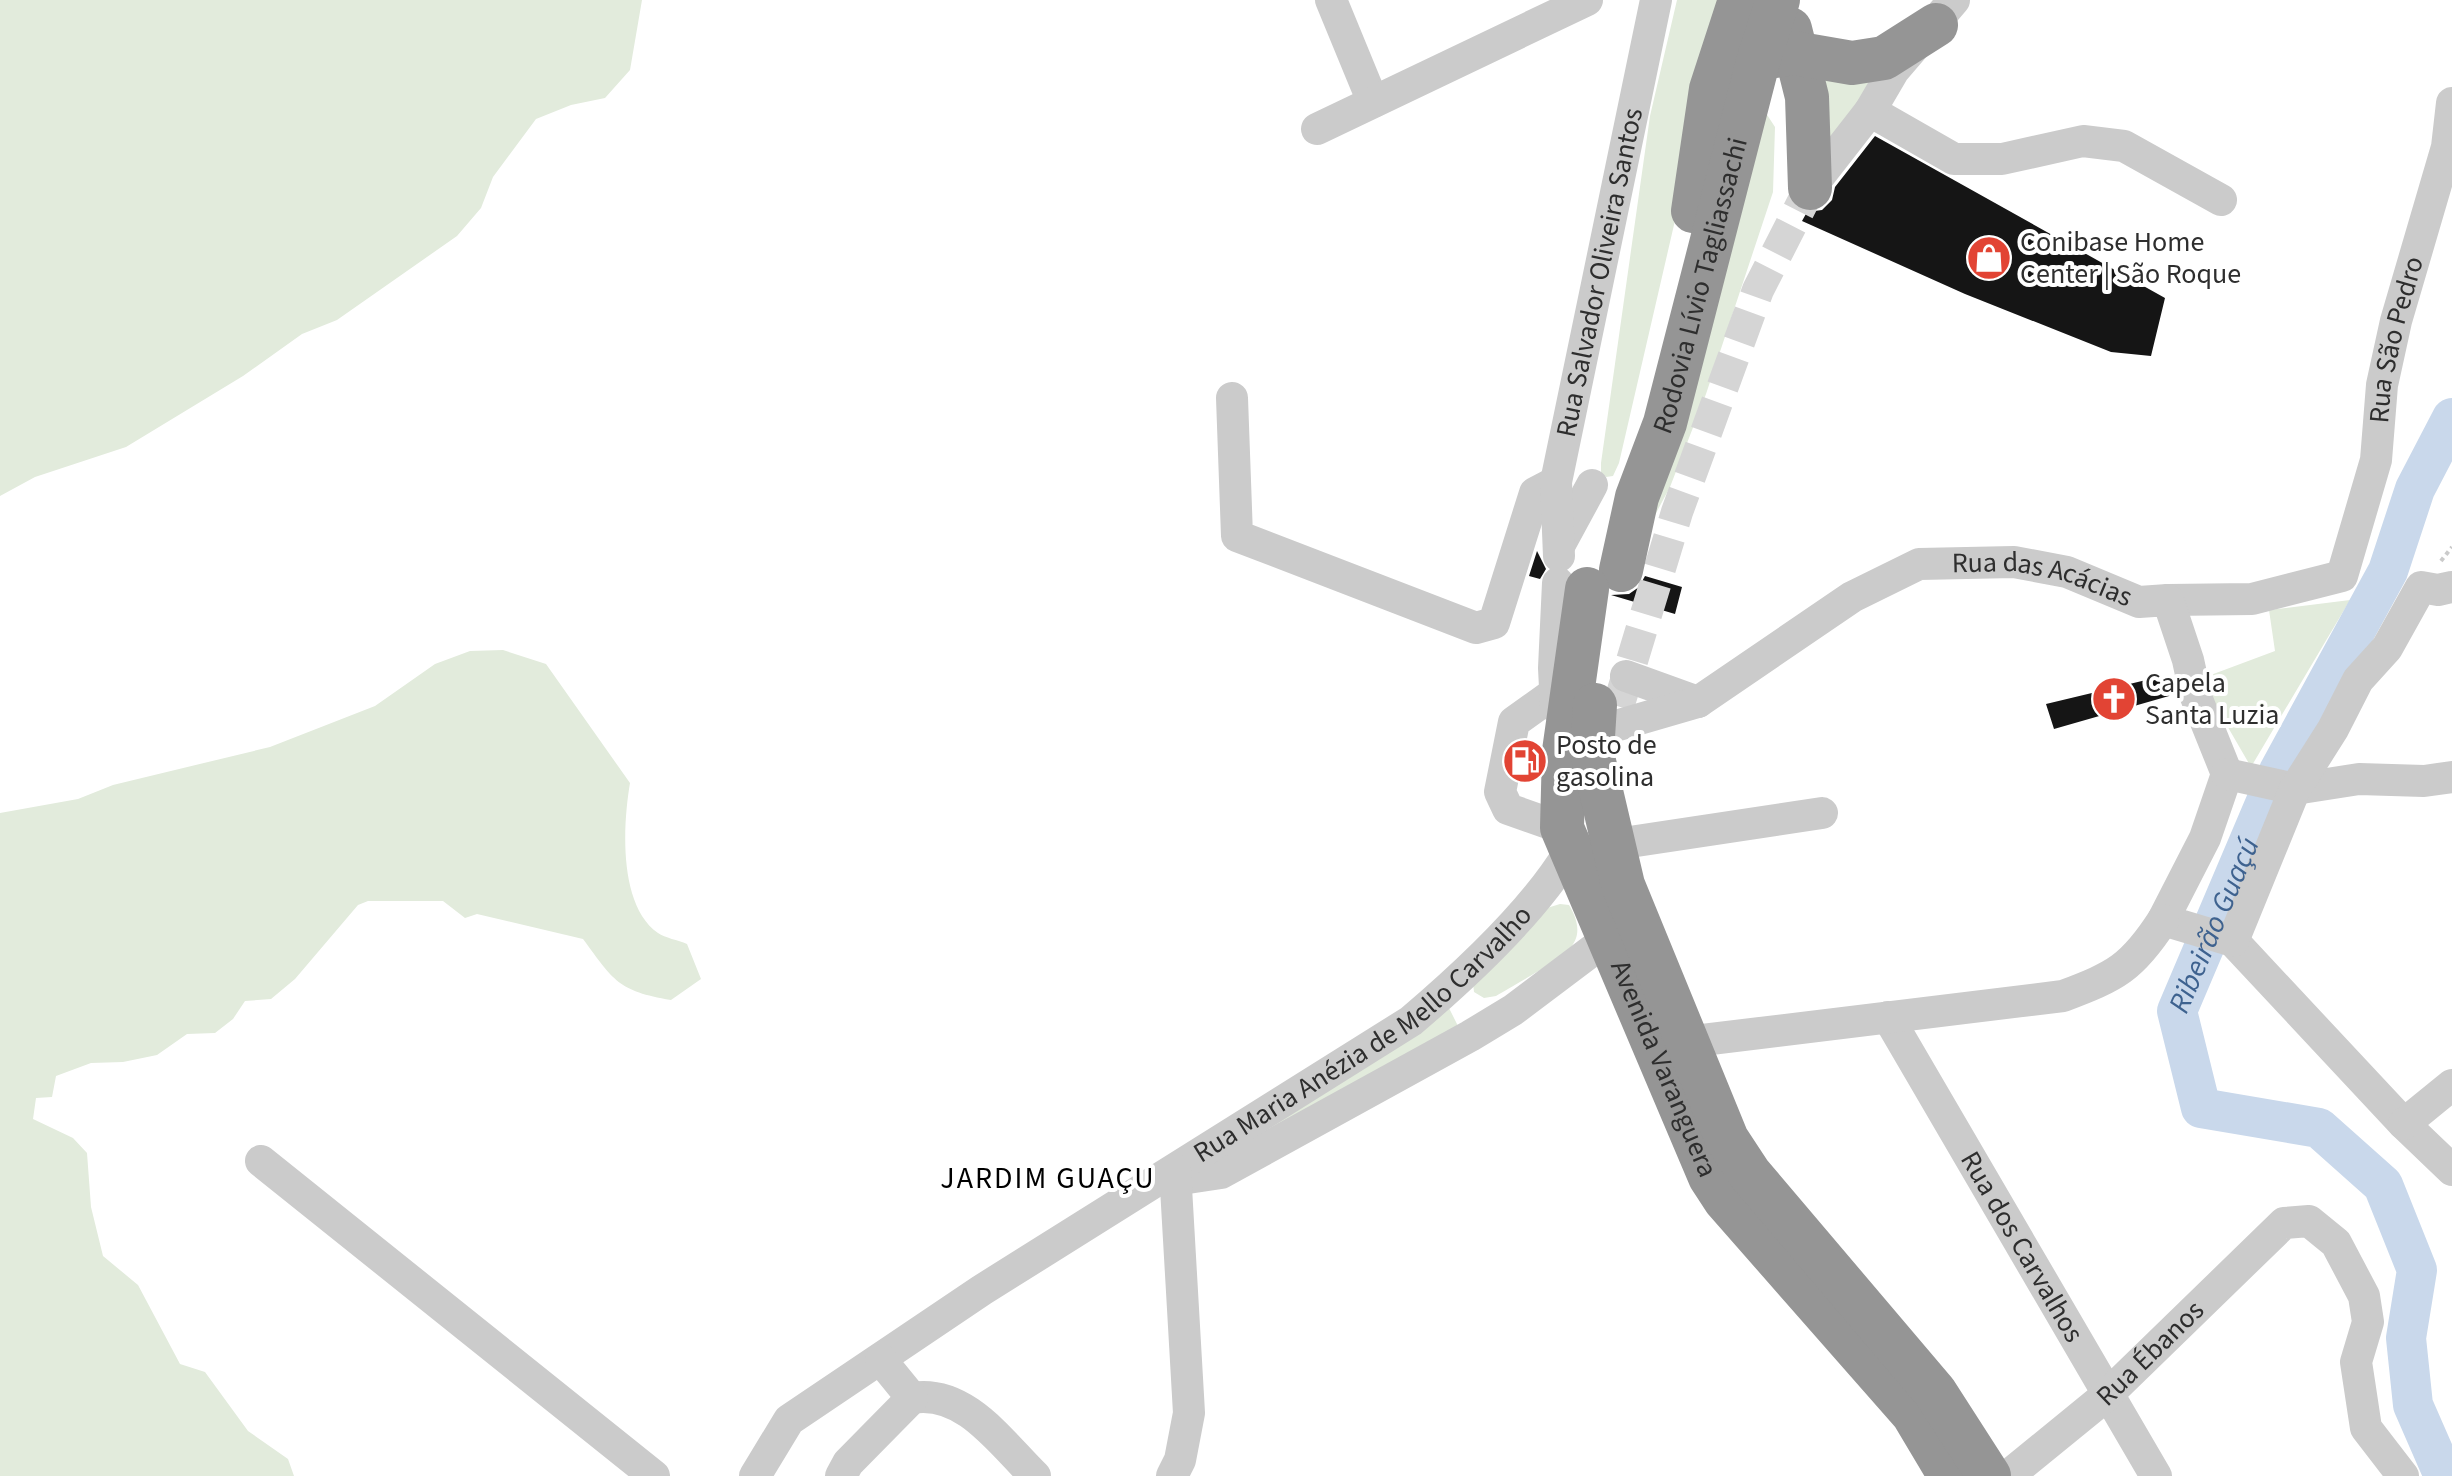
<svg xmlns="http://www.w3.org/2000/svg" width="2452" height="1476" viewBox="0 0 2452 1476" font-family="'Source Sans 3',sans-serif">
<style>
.green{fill:#e2ebdc}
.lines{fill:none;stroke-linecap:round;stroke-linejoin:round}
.river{stroke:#c9d8eb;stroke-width:40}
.building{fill:#151515}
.minor-tunnel{stroke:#d5d5d5;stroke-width:32;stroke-dasharray:32 16;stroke-linecap:butt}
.path{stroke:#cbcbcb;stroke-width:4;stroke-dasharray:4 4;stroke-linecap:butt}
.minor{stroke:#cbcbcb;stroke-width:32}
.highway{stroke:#959595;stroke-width:44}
.labels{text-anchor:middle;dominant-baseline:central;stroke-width:8;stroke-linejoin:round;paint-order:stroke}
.poi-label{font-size:28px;fill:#2e2e2e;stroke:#fff;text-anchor:start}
.street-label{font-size:28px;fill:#2e2e2e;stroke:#fff}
.water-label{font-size:30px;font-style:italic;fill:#3e628f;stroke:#fff}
.neighbourhood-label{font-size:30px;letter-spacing:2px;fill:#000;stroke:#fff}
</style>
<rect width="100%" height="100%" fill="#fff"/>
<path class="green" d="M0 0H642L630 70 605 98 571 105 536 119 493 177 481 208 457 236 337 320 302 334 243 376 126 447 35 477 0 496Z
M1677 0H1730L1707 82 1619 463 1613 476 1606 477 1601 473V463L1650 116Z
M1888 68 1820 158 1817 85 1834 73Z
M1760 104 1775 127 1773 192 1706 394 1670 487 1654 517Z
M2350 600 2251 767 2200 679 2275 651 2269 610Z
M503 650 546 664 630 783C623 824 618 905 658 933 665 938 678 940 687 944L701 979 671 1000C618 991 614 981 583 939L477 914 465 918 443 901H368L358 905 295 979 271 999 245 1001 233 1019 215 1033 187 1034 157 1055 123 1062 91 1063 56 1076 52 1097 36 1098 33 1119 73 1138 87 1153 91 1207 103 1256 138 1285 180 1364 205 1372 248 1431 288 1459 294 1476H0V813L78 799 113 785 270 747 375 706 435 664 470 651Z
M1560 904 1569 905C1577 918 1582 934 1571 947 1559 961 1514 985 1496 996L1484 998 1474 992 1473 983 1547 908Z
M1447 1004 1460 1030 1222 1162Z"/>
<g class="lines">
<path class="river" id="s1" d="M2444 1476 2413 1405 2406 1338 2417 1270 2383 1185 2319 1128 2201 1108 2177 1011 2279 771 2388 571 2415 489 2452 418"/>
</g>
<path class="building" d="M1875 136 2165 298 2151 356 2111 352 1965 294 1802 221 1807 212 1822 210 1832 200 1835 187Z
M1537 551 1546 569 1540 579 1529 576Z
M1645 576 1682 587 1675 614 1611 595 1629 594 1639 587Z
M2167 675 2176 694 2054 729 2046 704Z"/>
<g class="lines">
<path class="minor-tunnel" d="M1596 748 1612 727 1677 512 1758 290 1810 188"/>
<path class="path" d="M2441 561 2452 547"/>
<g class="minor">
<path d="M1331 0 1373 102"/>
<path d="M1870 111 1954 159H2002L2083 141 2124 146 2221 200"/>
<path d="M1317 129 1587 0"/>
<path d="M1810 188 1870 111 1894 70 1954 0"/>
<path d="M1232 398 1237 536 1476 628 1494 623 1535 493 1556 482"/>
<path d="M1559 546 1592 485"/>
<path id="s2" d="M1559 556 1556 482 1656 0"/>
<path id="s3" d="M2168 600 2252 599 2342 576 2376 460 2382 385 2396 321 2447 147 2452 103"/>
<path d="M1626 676 1698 702"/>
<path d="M1556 692 1514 722 1500 792 1508 809 1562 828"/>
<path d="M1556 707 1554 668 1558 583"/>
<path id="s4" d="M1612 727 1698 702 1852 597 1919 564 2014 562 2067 572 2139 602 2168 600 2188 660 2196 697 2227 774 2205 838 2163 920 2233 941 2404 1124 2452 1170"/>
<path d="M2227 774 2295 789 2359 779 2424 781 2452 777"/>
<path d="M2233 941 2295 789 2333 729 2358 680 2387 648 2421 587 2438 590 2452 587"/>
<path id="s5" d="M1888 1017 2156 1476"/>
<path d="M1686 1042 2063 996C2116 976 2132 968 2163 920"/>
<path d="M2404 1124 2452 1085"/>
<path d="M261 1161 654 1476"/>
<path d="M1168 1181 1221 1173 1470 1036 1513 1010 1606 940 1626 932"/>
<path d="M912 1398C965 1389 1001 1443 1035 1476"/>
<path id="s6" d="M755 1476 789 1420 982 1290 1411 1021C1464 976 1534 911 1570 851L1822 813"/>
<path d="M841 1476 848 1463 912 1398 881 1360"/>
<path d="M1172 1476 1180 1460 1189 1413 1175 1170"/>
<path id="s7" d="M2008 1476 2106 1396 2284 1223 2309 1221 2336 1243 2364 1296 2368 1322 2356 1362 2366 1428 2403 1476"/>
</g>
<g class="highway">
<path d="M1790 29 1807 97 1810 188"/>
<path d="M1735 62 1794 53 1852 63 1884 58 1936 25"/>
<path d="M1693 211 1711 89 1740 0"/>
<path id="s8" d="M1621 570 1637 497 1665 423 1759 58 1778 0"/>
<path id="s9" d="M1587 589 1564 751 1562 828 1710 1177 1725 1200 1913 1414 1950 1476"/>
<path d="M1595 705 1592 753 1623 885 1727 1139 1750 1174 1935 1392 1989 1476"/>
</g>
</g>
<defs>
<g id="shop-disc" transform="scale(2.3)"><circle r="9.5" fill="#e24434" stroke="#fff"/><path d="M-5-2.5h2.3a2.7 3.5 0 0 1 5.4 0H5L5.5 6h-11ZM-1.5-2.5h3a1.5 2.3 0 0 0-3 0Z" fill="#fff"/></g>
<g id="church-disc" transform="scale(2.3)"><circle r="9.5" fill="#e24434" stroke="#fff"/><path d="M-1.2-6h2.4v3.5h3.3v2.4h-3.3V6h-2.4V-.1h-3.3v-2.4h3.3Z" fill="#fff"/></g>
<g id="fuel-disc" transform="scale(2.3)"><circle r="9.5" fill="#e24434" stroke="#fff"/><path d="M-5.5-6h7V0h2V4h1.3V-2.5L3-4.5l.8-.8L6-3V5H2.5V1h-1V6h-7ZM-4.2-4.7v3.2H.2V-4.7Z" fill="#fff"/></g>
</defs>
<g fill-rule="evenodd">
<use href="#shop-disc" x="1989" y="258"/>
<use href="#church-disc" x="2114" y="699"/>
<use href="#fuel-disc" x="1525" y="761"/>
</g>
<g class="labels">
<g class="poi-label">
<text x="2020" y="242">Conibase Home<tspan x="2020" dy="32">Center | São Roque</tspan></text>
<text x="2145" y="683">Capela<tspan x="2145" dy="32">Santa Luzia</tspan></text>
<text x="1556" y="745">Posto de<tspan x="1556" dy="32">gasolina</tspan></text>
</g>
<g class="street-label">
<text stroke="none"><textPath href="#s2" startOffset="288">Rua Salvador Oliveira Santos</textPath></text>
<text stroke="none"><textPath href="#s8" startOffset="296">Rodovia Lívio Tagliassachi</textPath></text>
<text stroke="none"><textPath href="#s3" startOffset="420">Rua São Pedro</textPath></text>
<text stroke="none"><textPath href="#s4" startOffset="476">Rua das Acácias</textPath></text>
<text stroke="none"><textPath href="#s6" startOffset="758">Rua Maria Anézia de Mello Carvalho</textPath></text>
<text stroke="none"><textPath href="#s9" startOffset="502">Avenida Varanguera</textPath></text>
<text stroke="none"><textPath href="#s5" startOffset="266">Rua dos Carvalhos</textPath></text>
<text stroke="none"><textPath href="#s7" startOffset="188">Rua Ébanos</textPath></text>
</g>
<g class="water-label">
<text stroke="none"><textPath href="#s1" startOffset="704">Ribeirão Guaçú</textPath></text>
</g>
<g class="neighbourhood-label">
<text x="1048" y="1178">JARDIM GUAÇU</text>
</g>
</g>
</svg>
